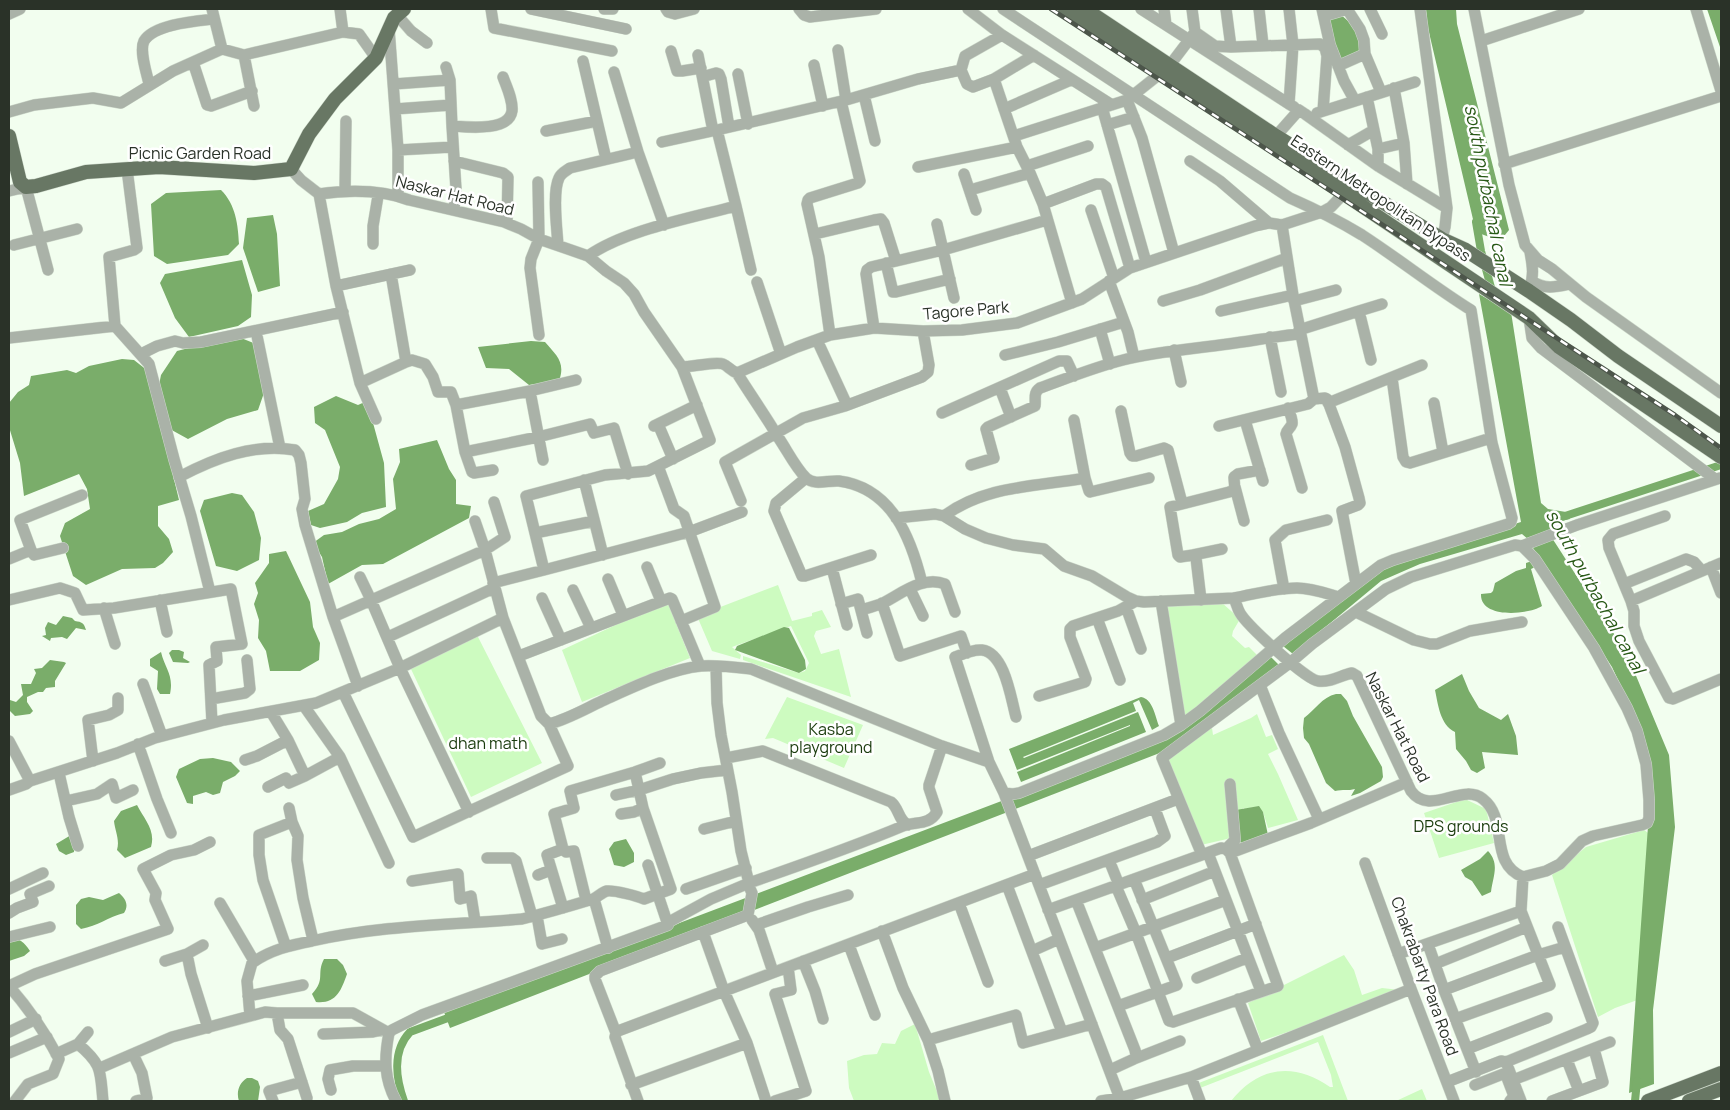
<svg xmlns="http://www.w3.org/2000/svg" width="1730" height="1110" viewBox="0 0 1730 1110" font-family="Manrope,sans-serif">
<style>
.green{fill:#cdfbc0}
.water{fill:#7aad6a}
.lines{fill:none;stroke-linecap:round;stroke-linejoin:round}
.canal{stroke:#7aad6a;stroke-width:8}
.minor-casing{stroke:#ced9cb;stroke-width:12}
.major-casing{stroke:#ced9cb;stroke-width:15}
.minor{stroke:#aab2a8;stroke-width:11}
.major{stroke:#687764;stroke-width:14}
.rail-casing{stroke:#4c554a;stroke-width:4.5}
.rail{stroke:#fff;stroke-width:2.5;stroke-dasharray:8;stroke-linecap:butt}
.labels{text-anchor:middle;dominant-baseline:central;stroke-width:5;stroke-linejoin:round;paint-order:stroke}
.street-label{font-size:16px;fill:#2a3228;stroke:#fff}
.park-label{font-size:16px;fill:#183a0b;stroke:#fff}
.water-label{font-size:18px;font-style:italic;fill:#285916;stroke:#fff}
</style>
<rect width="100%" height="100%" fill="#f2feef"/>
<path class="green" d="M778 585 792 621 812 616V613L822 610 831 627 816 631 814 636 821 654 839 649 851 697 743 660V656L799 673 805 671 809 663 791 626 732 647 741 655 740 659 712 651 697 616Z
M667 601 690 658 582 702 562 650Z
M1221 602 1240 619 1233 631 1232 636 1245 648 1249 647 1257 655 1184 719 1165 604Z
M477 635 542 763 471 797 411 669Z
M787 697 863 725 844 768 773 738 765 739Z
M1257 714 1266 737 1272 735 1278 749 1268 754 1278 774 1298 820 1268 828 1263 812 1255 807 1245 809 1243 808 1237 834 1227 839 1201 845 1164 754 1212 728 1213 735 1251 718Z
M1465 799 1486 809 1494 843 1439 858 1424 813Z
M1644 830 1661 842 1646 997 1615 1008 1598 1017 1552 875 1586 847Z
M1344 955 1354 970 1362 995 1382 988 1400 990 1320 1021 1261 1041 1248 1003Z
M915 1024 929 1072 941 1101H854L849 1088 847 1061 864 1055 877 1054 882 1043 895 1044 901 1031Z
M1323 1035 1348 1101H1231C1259 1066 1294 1062 1330 1087H1333L1331 1075 1318 1042 1200 1088 1191 1086Z
M1422 1089 1427 1101H1396Z"/>
<path class="water" d="M1426 9H1456L1457 24 1509 230 1500 241 1476 232 1427 24Z
M1707 9H1721V60L1720 47Z
M1340 14 1355 27 1364 52 1346 62C1332 53 1332 35 1330 20Z
M221 190C236 205 238 225 239 244L228 255 167 264 154 256 151 204 166 193Z
M273 215 277 234 280 286 258 292 243 248 247 218Z
M242 260 252 295 251 317 238 326 189 337 175 318 160 283 165 274Z
M1479 294 1511 312 1541 503 1548 509 1566 512 1570 519 1552 523 1554 531 1529 540 1522 534 1420 564 1381 581 1293 654 1283 646 1392 561 1521 522Z
M236 336 256 344 265 390 258 410 227 419 188 439 168 428 159 385 161 375 177 351Z
M531 341 545 342C556 355 566 362 559 381L529 385 509 369 486 368 478 347Z
M122 359 134 360 148 371 179 500 158 506V526L169 539 173 552 163 563 155 568 122 569 86 585 73 576 60 536 65 523 90 509 87 489 79 474 24 496 20 463 9 427V403L18 392 29 385 31 376 67 370 76 373 89 366Z
M336 396 358 405 367 401 384 463 386 507 362 513 347 522 320 528 311 525 308 511 324 504 338 479 340 467 325 430 315 423 314 407Z
M437 440 449 469 456 480V504L471 506 469 518 383 564 362 565 328 584 322 557 313 543 324 535 342 532 359 524 379 519 396 509 393 479 400 462 399 449Z
M232 493 242 495 254 512 261 538 259 560 237 571 216 566 200 511 204 500Z
M1552 538 1627 654 1669 755 1675 827 1653 1010 1654 1084 1629 1093 1651 784 1639 726 1612 667 1531 545Z
M286 551 310 602 313 627 320 643 319 660 300 671H270L266 651 258 638 259 620 254 604 258 593 255 583 269 563V554Z
M1535 560 1537 566 1531 569 1542 606C1528 615 1480 619 1481 594L1491 593 1493 591 1495 583 1516 571 1526 568V563Z
M63 616 72 618 75 621C82 622 84 623 86 630L76 628 67 639 62 637 51 638 50 641 42 636 46 635 45 628 48 622 56 625Z
M784 627 789 628 805 660 806 669 799 673 735 650 737 646Z
M172 650H179L184 652 183 658 190 662 188 663 173 662 169 653Z
M161 652C165 669 174 675 170 694H160L157 689 158 671 150 666V659Z
M1270 656 1279 665 1170 749 450 1028 444 1012 1171 737Z
M50 660 64 662 66 663 55 681V687L46 688 43 692H38L27 697V702L33 711 30 714 15 716 9 710V701L10 700 16 702 23 695 21 684H31L36 673 34 669 42 668Z
M1462 674 1469 691 1479 708 1501 720 1508 714 1516 736 1518 755 1482 752 1485 768 1477 773 1471 770 1466 761 1456 749 1455 732C1440 725 1438 704 1435 690Z
M1336 694H1341L1347 701 1353 716 1382 767 1383 777 1381 781 1360 793 1351 796 1355 789C1348 791 1343 789 1335 791L1326 783 1309 744 1304 738 1303 728 1304 718C1315 710 1322 697 1336 694Z
M1141 697C1153 699 1155 716 1159 726L1152 730 1139 700 1133 703 1136 711 1023 757 1024 758 1138 712 1146 732 1021 782 1017 772 1130 726V725L1017 770 1009 749Z
M213 758 231 762 240 771 235 776 223 782 220 793 213 795 206 792 193 796V804L187 803 176 777 179 769 200 759Z
M137 805C144 819 156 830 151 847L125 858 117 850C120 840 115 831 114 821L121 811Z
M1259 806 1263 812 1268 835 1241 843 1239 841 1236 810Z
M71 835 74 841V852L66 855 59 851 56 844Z
M626 839 634 853V862L624 867 614 865 609 849 614 842Z
M1488 851C1500 864 1493 876 1491 892L1482 896 1472 881 1465 877 1461 870 1480 859Z
M119 893C126 899 129 905 124 913 108 917 98 926 81 929L76 924V905L81 899 89 897 103 900Z
M9 938C20 938 24 942 30 951L24 956 9 961Z
M324 959H337L343 965 347 974C341 991 336 1004 316 1002L312 994C326 979 316 974 324 959Z
M247 1078H252L258 1081 260 1087 258 1101H239C236 1092 239 1083 247 1078Z"/>
<g class="lines">
<path class="canal" d="M1476 222 1481 251 1492 291
M1559 518 1721 465
M404 1101C396 1079 392 1051 410 1032L456 1015
M1635 1101 1637 1081"/>
<g class="minor-casing">
<path id="minor" d="M212 9 222 49
M340 9 343 32
M491 9 494 28 612 51
M531 9 626 29
M604 9H613
M666 9 668 12 675 14 694 9
M799 9 804 15 810 17 876 9
M968 9 1002 35 1112 105
M1003 9 1290 198C1315 209 1339 221 1362 235 1399 259 1434 287 1471 310L1492 443 1512 518 1511 522 1508 524 1393 560 1381 565 1285 638 1200 711 1181 725 1164 735 1019 793 1013 794 1004 793
M1141 9 1289 104
M1164 9 1166 25
M1226 9 1231 47
M1259 9 1263 45
M1289 9 1293 45 1289 104 1294 107
M1322 9 1330 45
M1347 9 1360 29 1364 40 1365 54 1381 92
M1370 9 1382 34
M1420 9 1447 208
M1474 9 1509 185 1525 245 1538 260 1552 269 1586 297 1721 393
M1696 9 1721 91
M9 14 20 9
M397 15 411 31 427 43
M1324 16 1348 9
M389 28 398 150V196
M1195 32 1215 46 1231 47 1320 44 1325 48 1327 56 1323 111
M1481 41 1579 9
M1328 45H1330L1344 81 1355 101
M838 50 846 100
M671 51 677 71H682L701 68
M244 55 254 106
M698 55 713 131
M583 61 606 159
M193 62 207 105 211 106 252 91
M814 65 823 106
M1170 65 1195 32 1192 9
M1338 66 1365 54
M446 67 450 80 452 126
M961 70 967 84 973 87 994 79 1034 55
M614 72 638 152 664 225
M738 74 748 124
M709 75 716 73 719 74 721 79 729 127
M994 79 1017 147 1030 173 1043 204 1072 303
M149 84C147 74 139 51 144 41 154 24 197 21 214 19
M394 84 450 80
M1394 88 1404 143 1407 184
M864 95 875 141
M1367 97 1378 149V166
M1127 100 1142 138 1174 253
M1102 107 1146 262
M395 109 451 105
M1004 109 1071 80
M9 112 34 105 93 98 121 103 173 71 222 49 244 55 343 32 359 34 376 58
M1317 113 1415 82
M1107 125 1134 117
M546 131 597 121
M1014 136 1127 100 1161 73
M1276 136 1299 110 1305 114 1378 166 1447 208 1445 227 1442 239
M662 142 717 130
M1348 145 1374 130
M1378 149 1404 143
M398 150 453 147
M454 161 503 173 508 177 507 223
M1190 161 1220 181 1269 223
M1504 164 1721 96
M1027 166 1088 146
M918 167 1017 147
M291 169 301 180 319 194C348 190 382 190 409 200L504 222 521 229 539 239 588 256 606 271 624 283 634 294 644 312 682 367C692 367 716 361 723 364 728 366 731 371 737 373 750 394 765 415 778 437 787 450 795 467 806 478 815 486 828 480 839 481 892 488 911 538 922 583
M964 174 976 210
M538 182 539 239 531 259 530 268 539 335
M970 190 1030 173
M9 191 26 187 48 270
M345 191 346 121
M319 194 336 286 360 383 376 419
M1043 204 1096 184H1102L1106 187 1130 268
M736 206 751 270
M454 210 456 189 452 126C467 127 509 132 512 111 513 100 507 88 503 77
M1091 210 1114 278
M937 224 954 298
M815 234 874 220 881 219 884 223 896 261
M373 244V226L378 196 376 193
M14 245 77 229
M558 245C557 229 552 192 559 178 561 173 566 171 570 168L638 152
M588 256C625 230 691 218 736 206L717 130 846 100 918 79 961 70 965 56 1002 35
M886 263 893 292H896L950 279
M1109 281 1128 332 1134 357
M1532 281C1545 290 1556 287 1570 284
M757 282 781 354
M336 286 410 270
M1529 291C1534 275 1533 268 1530 252
M1163 301 1200 290 1287 258
M1294 301 1336 290
M1221 311 1293 295
M1359 311 1382 304
M1529 318 1532 338 1541 348 1715 479
M115 326 149 364 174 459 191 516 210 592
M874 328 866 274 867 270 871 267 943 250 1047 220
M1100 329 1110 364
M1299 330 1359 311 1371 360
M256 331 280 448
M830 335 819 257 807 204 808 200 810 198 858 183 860 181 841 101
M1270 337 1281 392
M9 338 115 326 109 257 134 250 137 248 127 169
M817 340 847 405
M1174 350 1181 382
M141 354 157 346 175 341 183 343 201 342 343 312
M1005 355 1058 342 1124 322
M406 362 412 360 425 364 433 377 438 392H451L456 405
M737 373 797 347 830 335 874 328 923 331 962 330 1017 323 1082 299 1130 268 1255 226 1269 223 1282 225 1322 212 1331 207 1349 188
M1392 378 1403 457 1406 462 1410 463 1491 438
M360 383 406 362 391 274
M1000 388 1011 417
M530 391 576 380
M1314 399 1325 398 1327 399 1345 447 1359 498 1360 503 1358 505 1342 511 1356 584
M1328 403 1422 365
M1434 403 1443 452
M1288 408C1290 413 1293 420 1292 424 1290 429 1287 429 1286 434L1302 488
M1121 411 1130 453 1132 456H1136L1164 448 1168 450 1182 503
M942 413 1059 361H1067L1074 376
M1245 420 1263 481
M658 424 673 459
M654 426 697 405
M1219 426 1308 404 1314 399 1293 295 1282 225
M465 452 472 472 474 473 493 470
M543 460 530 391 456 405 465 452 538 437 590 424 594 433 614 428 628 474
M971 465 994 458 986 429 988 427 1035 406C1036 398 1033 393 1040 388 1068 378 1095 367 1123 360 1158 351 1193 349 1228 344 1252 341 1276 336 1300 334
M658 466 674 509 684 516 715 607 681 621
M179 477C215 458 254 443 295 450L299 455 301 463 305 499 302 509 305 525 333 617 358 686
M806 478 776 503 774 511 802 576H805L871 555
M1085 478 1089 491 1090 492 1149 478
M584 480 603 555
M1235 487 1244 521
M741 501 725 462 803 418 845 406 922 377 928 372 929 365 923 331
M944 516C986 485 1036 487 1085 478L1074 420
M1665 516 1613 534 1608 540 1609 548 1631 601 1634 611V626L1639 641 1669 698 1673 699 1721 679
M896 518 935 514 944 516 965 529 986 538 1013 545 1044 549 1064 566 1092 576 1127 597 1136 601 1144 602 1234 598C1236 602 1237 608 1240 613 1247 625 1306 680 1318 681 1330 683 1341 675 1352 673L1357 676 1411 791C1430 817 1462 782 1483 799 1509 819 1488 863 1523 877L1546 871 1560 864 1582 841 1593 836 1642 825 1647 823 1649 818V800L1646 764 1637 731 1627 708 1594 648 1535 559 1522 546 1515 545 1411 577 1386 589 1312 644 1291 662 1162 758 1202 855
M475 521 485 550 503 618 541 716 549 724C568 719 585 709 602 701 631 688 670 669 701 666 718 665 734 667 751 669L942 746 989 762 1004 793 1121 1101
M535 533 594 521
M1522 546 1577 525 1720 478
M31 550 34 555 63 548
M1193 555 1222 549
M9 559 31 550 20 520 82 495
M647 567 661 601
M1711 567 1721 593
M832 568 847 625
M544 570 689 532 742 512
M360 577 371 600 400 668 469 812
M608 579 623 615
M493 583 544 570 526 496 605 475 648 471 710 440 682 367
M1624 584 1686 559 1694 562 1702 571 1721 563
M910 589 923 616
M1284 589 1275 540 1286 530 1327 520
M573 590 591 628
M542 598 561 640
M1234 598C1254 594 1276 588 1297 588 1311 588 1325 593 1339 597
M9 600 60 588 75 593 83 610 114 608 231 589 242 644 216 647 217 661 209 665 212 723
M160 600 167 632
M1201 600 1196 558 1193 555 1180 557 1178 555 1170 507 1229 492C1237 489 1234 485 1234 477L1238 474 1260 470
M1161 601 1181 725
M1631 601 1702 571
M882 603 900 656 961 636 967 653
M841 604 858 599 867 633
M1126 607 1141 649
M104 608 115 644
M861 610C868 608 876 606 883 603 901 594 923 575 945 584L955 612
M1356 612 1414 640 1430 644H1437L1470 631 1522 622
M333 617 485 550 505 537 494 502
M1097 618 1120 680
M388 637 494 588
M519 656 670 598 672 599 700 666
M143 684 162 736
M1260 685 1279 733 1319 819
M343 692 413 837 568 766 549 724
M1039 696 1085 682 1086 679 1070 637V629L1073 626 1118 611 1136 601
M211 699 245 693 250 689 247 660
M304 706 340 757 389 863
M271 712 288 740
M9 741 30 781 117 753 155 738 224 720 316 703 400 668 503 618
M138 744 157 799 171 833
M726 758 763 751 891 802C899 808 898 820 908 825
M245 760 257 756 288 740 305 776 289 783 286 778 268 787
M93 761 88 720 109 715 118 710V698
M989 762 955 657C963 654 973 649 982 650 1005 653 1011 699 1016 717
M59 773 69 817 78 846
M305 776 340 757
M9 790 26 784 30 781
M616 795 639 790 673 779 701 773 727 770
M66 801 97 794 112 784 116 798 133 790
M289 808 292 822 298 836 297 860 303 898 313 940
M621 814 634 812 643 808
M704 829 736 821
M563 849 566 852 574 851 586 900
M1226 849 1235 840 1230 784
M1208 853 1261 991
M1230 853 1311 823 1407 782
M1028 856 1178 799
M487 858H512L516 861 532 916
M1109 860 1119 885
M1365 863 1411 989 1454 1101
M538 875 551 870
M412 881 458 874 460 899 471 896 475 921
M749 883C801 865 853 847 903 826 915 821 929 826 937 812L929 788V785L942 746
M1007 885 1062 1032
M1039 885 1157 842 1165 836 1155 809
M9 889 43 873
M686 889 746 868
M594 899 608 948
M1076 900 1135 1050 1136 1056 1134 1059 1110 1070
M1142 900 1215 871
M220 903 254 961
M959 903 988 982
M563 908 547 855 563 849 554 814 574 808 570 791 635 772 660 763
M1048 910 1221 848 1226 849 1230 853 1278 986 1173 1022 1169 1021 1136 933 1116 886
M9 913 17 908 33 902 30 894 49 886
M537 916 542 944 562 939
M752 920 759 930 773 972
M667 923 711 899 749 883 741 851 732 792 721 735 717 703 716 666
M756 925 808 907 848 895
M882 931 903 988 928 1040 1016 1015 1023 1043 1092 1024
M703 932 724 991 747 1043 766 1101
M9 937 50 927
M1428 944 1444 990 1476 1072
M849 945 875 1015
M286 947 263 880 259 855V835L292 822
M1095 948 1226 900
M1032 951 1059 939
M187 954 191 974 208 1028
M1398 954 1521 911
M1167 958 1256 924
M165 961 187 954 203 945
M803 961 815 991 823 1019
M1435 964 1527 927
M1197 978 1247 958
M9 986 35 974 168 929 155 900 156 893 143 869 171 855 194 850 210 842
M9 986C29 1009 45 1032 59 1059L53 1074 28 1084 15 1101
M1444 990 1538 955 1565 947
M248 996 303 985
M1238 999 1258 1050
M1118 1006 1177 985 1134 879
M277 1013 280 1030 288 1039 307 1098
M250 1016 247 981 252 963C270 950 291 945 312 941 382 925 452 925 522 919 546 913 570 906 593 899 598 897 602 892 607 891 614 890 637 896 644 899L671 889 643 808 635 772
M1455 1019 1550 985 1521 911 1523 877
M9 1032 36 1019
M616 1033 595 979V976L600 971 748 915 752 893 748 884
M323 1034 373 1032 382 1030
M928 1040 938 1071 945 1101
M78 1044C103 1065 100 1071 103 1101
M1467 1049 1547 1018
M9 1053 47 1037
M56 1054 78 1044 88 1032
M133 1054 142 1073 147 1098 136 1101
M1134 1059 1180 1041
M1567 1060 1579 1091
M1506 1062 1587 1029 1591 1027 1593 1023 1558 927
M100 1068 172 1037 265 1012 277 1013H353L389 1033
M1191 1077 1200 1101
M1513 1080 1610 1042
M1447 1082 1501 1061 1506 1062 1521 1101
M631 1085 747 1043
M1475 1085 1503 1074 1506 1075 1514 1096 1510 1101
M331 1090 328 1079 330 1070 353 1066H386
M273 1101 269 1091 302 1082
M396 1101C384 1079 384 1058 389 1033L392 1030 422 1015 668 925 648 865
M638 1101 615 1037 616 1033 618 1031 1035 874
M775 1101 806 1091 775 994 791 990 788 967
M1101 1101 1120 1098 1191 1077 1411 989
M1552 1101 1603 1082 1594 1049"/>
</g>
<g class="major-casing">
<path id="major" d="M1065 9 1240 124 1529 318 1559 347 1721 457
M1085 9 1276 136 1442 239 1464 249 1529 291 1571 320 1618 356 1721 426
M9 136 20 182 26 187 36 186 86 172 159 167 254 173 291 169 309 134 335 99 376 58 394 18 404 9
M1648 1101 1721 1073
M1689 1101 1721 1089"/>
</g>
<use href="#minor" class="minor"/>
<use href="#major" class="major"/>
<g class="rail-casing">
<path id="rail" d="M1051 9 1675 415 1721 448"/>
</g>
<use href="#rail" class="rail"/>
</g>
<g class="labels">
<g class="street-label">
<text x="200" y="153">Picnic Garden Road</text>
<text transform="translate(455 195) rotate(14)">Naskar Hat Road</text>
<text transform="translate(1381 198) rotate(34)">Eastern Metropolitan Bypass</text>
<text transform="translate(966 310) rotate(-5)">Tagore Park</text>
<text transform="translate(1398 727) rotate(63)">Naskar Hat Road</text>
<text transform="translate(1425 976) rotate(70)">Chakrabarty Para Road</text>
</g>
<g class="park-label">
<text x="831" y="729">Kasba<tspan x="831" dy="18">playground</tspan></text>
<text x="488" y="743">dhan math</text>
<text x="1461" y="826">DPS grounds</text>
</g>
<g class="water-label">
<text transform="translate(1489 195) rotate(79)">south purbachal canal</text>
<text transform="translate(1596 591) rotate(61)">south purbachal canal</text>
</g>
</g>
<rect width="1730" height="1110" fill="none" stroke="#2a3228" stroke-width="20"/>
</svg>
